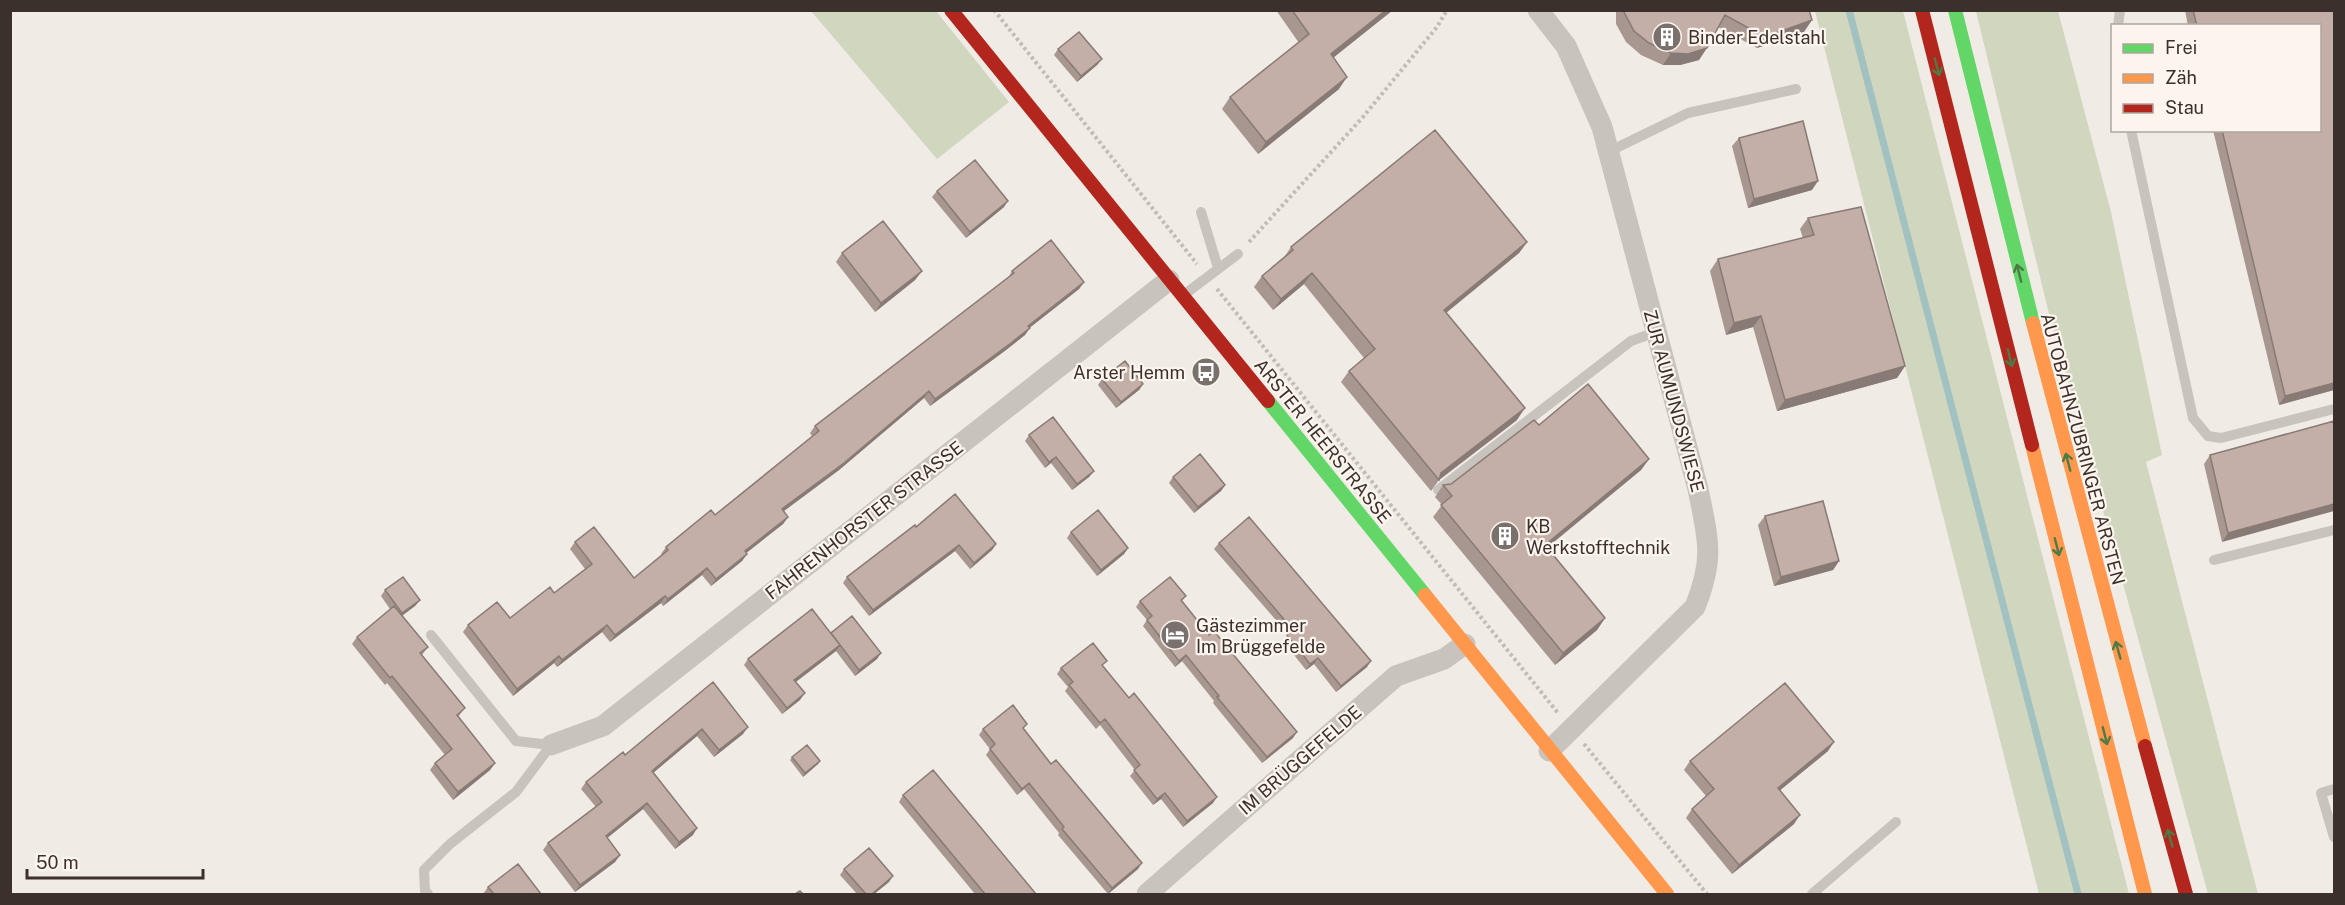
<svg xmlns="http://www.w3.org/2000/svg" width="2345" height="905" viewBox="0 0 2345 905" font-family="'Public Sans',sans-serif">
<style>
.green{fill:#d1d6bf}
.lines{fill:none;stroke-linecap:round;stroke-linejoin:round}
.stream{stroke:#a1c2c1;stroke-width:7}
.path{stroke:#c2bbb6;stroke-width:4;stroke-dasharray:3 3;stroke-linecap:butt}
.lane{stroke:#c9c3be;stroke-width:10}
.street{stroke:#c9c3be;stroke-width:21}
.fast{stroke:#63d668;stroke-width:14}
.slow{stroke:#ff974d;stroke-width:14}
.jam{stroke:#b3261e;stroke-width:14}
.wall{fill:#a89690}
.shaded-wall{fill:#887a75}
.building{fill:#c3afa7;stroke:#887a75;stroke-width:1.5}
.oneway{stroke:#4d7b46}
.labels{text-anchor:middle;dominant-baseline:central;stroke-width:4.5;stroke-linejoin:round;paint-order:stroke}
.poi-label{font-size:18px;fill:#3b302b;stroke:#fbf5ee;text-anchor:start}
.street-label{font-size:18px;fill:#3b302b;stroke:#fbf5ee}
</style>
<rect width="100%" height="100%" fill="#f0ebe5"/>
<path class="green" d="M811 11H936L1009 102 937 159Z
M1815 11H1903L2129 894H2039Z
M1976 11H2058L2111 212 2162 455 2146 462 2258 894H2208L2047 306Z"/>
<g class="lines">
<path class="stream" d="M1849 10 2078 894"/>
<path class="path" d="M994 10 1197 264
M1249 242 1363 117 1437 27 1447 10
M1217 289 1558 713
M1584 744 1707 894"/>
<path class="lane" d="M2118 26 2120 10
M2131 130 2193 418 2208 436 2221 438 2334 409
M1610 151 1688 113 1796 89
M1201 212 1218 268
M1185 294 1238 254
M1438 490 1631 341 1656 332
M2214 560 2334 530
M431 635 516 741 551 745
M2334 789 2321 793 2334 837
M428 894 425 891 424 870 450 844 516 792 551 745
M1812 894 1896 822"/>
<path class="street" d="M1538 10 1566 46 1602 127 1698 489C1708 539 1715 557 1695 607L1549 751
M551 745 603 726 1169 280
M1147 894 1396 676 1444 659 1465 644"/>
<path class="fast" d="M1955 10 2033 323
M1268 401 1425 595"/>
<path class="slow" d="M2033 323 2145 746
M2032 445 2145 894
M1425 595 1667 894"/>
<path class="jam" d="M951 10 1268 401
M1922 10 2032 445
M2145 746 2186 894"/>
</g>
<path class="wall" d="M1276 10H1393L1333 57 1339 89 1258 154 1222 109 1230 97 1299 43Z
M1616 10H1809L1804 32 1757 48 1718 27 1699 60 1680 65H1663L1641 55 1626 42 1616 24Z
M2185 10H2334V390L2279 405 2213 130H2319V26H2188Z
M1058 49 1102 59 1097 65 1077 82 1054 55Z
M1739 138 1812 190 1748 208 1732 146Z
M937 191 1004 207 966 238 932 197Z
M1808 218 1905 366 1897 378 1777 411 1753 327 1726 335 1710 271 1718 259 1803 238 1800 229Z
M1527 242 1519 253 1446 313 1517 420 1439 480 1431 491 1341 382 1349 371 1364 358 1304 284 1273 310 1254 287 1262 276 1285 256 1291 247Z
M842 253 922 271 915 280 875 312 836 262Z
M1012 271 1084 282 1079 289 1029 328 1025 335 1006 350 930 406 924 398 839 470 784 511 788 517 783 524 746 553 747 554 742 561 711 586 702 575 663 606 661 603 610 642 602 632 557 667 554 663 513 696 463 632 468 625 510 618 554 593 585 569 570 549 575 542 634 578 662 555 661 554 666 547 715 515 812 436 810 433 815 426 1008 278Z
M1102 379 1143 384 1139 390 1116 408 1098 385Z
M2334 421 2222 542 2204 464 2210 455Z
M1539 425 1649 459 1641 470 1547 547 1605 618 1597 630 1555 665 1433 517 1442 505 1435 497 1443 485 1451 484Z
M1029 435 1094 471 1089 477 1072 490 1051 463 1045 468 1025 441Z
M1173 477 1225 485 1221 491 1194 513 1169 483Z
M1765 516 1839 561 1833 570 1774 586 1758 525Z
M916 527 996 544 992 550 970 569 955 551 869 616 843 583 847 577Z
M1071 532 1128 548 1124 554 1097 576 1067 538Z
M1219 543 1367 667 1336 692 1314 664 1306 670 1283 641 1288 634 1214 549Z
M385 590 420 600 415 606 402 615 428 647 422 655 465 708 458 717 495 763 490 770 453 800 430 770 435 763 445 755 387 683 385 685 352 644 357 637 390 609 381 596Z
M1186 596 1182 601 1293 738 1262 763 1213 703 1214 701 1182 661 1175 667 1143 626 1147 620 1136 607 1140 601Z
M830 633 877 659 855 676 836 651 796 682 800 700 782 714 744 665 748 659Z
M1103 667 1213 803 1183 827 1161 799 1153 805 1130 776 1135 770 1100 725 1096 729 1065 691 1068 687 1057 674 1061 668Z
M713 682 743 734 714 757 697 736 653 773 693 835 675 849 643 809 607 838 620 855 615 862 575 892 543 850 548 843 596 807 581 789 586 782 625 755Z
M983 729H1024L1051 764 1138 869 1108 894 1058 835 1059 833 1024 789 1017 795 986 755 990 749 979 735Z
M1828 751 1780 790 1794 824 1732 874 1686 818 1692 809 1706 796 1684 770 1690 761Z
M792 757 820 761 818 764 803 777 790 760Z
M903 795 1036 894H975L899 802Z
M844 869 889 882 874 894H857L840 875Z
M488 887 541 894H483Z"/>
<path class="shaded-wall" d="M1386 10H1393L1323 66 1331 54Z
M1812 20 1804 32 1757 48 1765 37Z
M1707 48 1699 60 1680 65H1663L1671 53Z
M1102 59 1097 65 1077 82 1081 76Z
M1347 77 1339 89 1258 154 1266 142Z
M1818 181 1812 190 1748 208 1754 199Z
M1008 201 1004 207 966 238 970 232Z
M1527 242 1519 253 1436 321 1444 310Z
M922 271 915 280 875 312 881 303Z
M1312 273 1304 284 1273 310 1281 299Z
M1084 282 1079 289 1023 333 1028 326Z
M1761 316 1753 327 1726 335 1734 323Z
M1030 328 1025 335 1006 350 930 406 935 399Z
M1905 366 1897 378 1777 411 1785 400Z
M2334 383V390L2279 405 2285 396Z
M1143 384 1139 390 1116 408 1121 402Z
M929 391 924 398 839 470 777 516 782 509Z
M1525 408 1517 420 1439 480 1441 473Z
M1056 457 1051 463 1045 468 1049 462Z
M1649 459 1641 470 1537 556 1545 545Z
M1094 471 1089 477 1072 490 1077 484Z
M1225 485 1221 491 1194 513 1198 507Z
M2334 504V511L2222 542 2228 533Z
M788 517 783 524 740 558 745 551Z
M996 544 992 550 970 569 974 563Z
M959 545 955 551 869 616 873 610Z
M1128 548 1124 554 1097 576 1101 570Z
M747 554 742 561 711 586 716 579Z
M1839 561 1833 570 1774 586 1781 577Z
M707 568 702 575 663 606 668 599Z
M665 596 661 603 610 642 615 635Z
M420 600 415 606 398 619 402 613Z
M1605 618 1597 630 1555 665 1563 653Z
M607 625 602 632 557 667 562 660Z
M840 645 836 651 790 686 794 680Z
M881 653 877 659 855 676 859 670Z
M1186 655 1182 661 1175 667 1179 661Z
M559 656 554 663 513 696 517 689Z
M1318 658 1314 664 1306 670 1310 664Z
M1371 661 1367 667 1336 692 1341 686Z
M805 693 800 700 782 714 787 708Z
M748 727 743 734 714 757 719 750Z
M702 729 697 736 647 778 652 771Z
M1297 732 1293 738 1262 763 1267 757Z
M1834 742 1828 751 1772 797 1778 788Z
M820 761 818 764 803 777 805 773Z
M495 763 490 770 453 800 458 792Z
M1029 783 1024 789 1017 795 1022 789Z
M1165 793 1161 799 1153 805 1157 799Z
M1217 797 1213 803 1183 827 1187 821Z
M647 803 643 809 601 843 606 836Z
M1800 815 1794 824 1732 874 1739 865Z
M697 828 693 835 675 849 679 842Z
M620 855 615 862 575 892 580 885Z
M1142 863 1138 869 1108 894 1112 888Z
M893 876 889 882 874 894H872Z"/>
<path class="building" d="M1292 10H1386L1331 54 1347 77 1266 142 1230 97 1309 34Z
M1624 10H1809L1812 20 1765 37 1725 15 1707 48 1688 54 1671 53 1649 43 1634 31 1624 12Z
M2193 10H2334V383L2285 396 2222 130H2319V26H2197Z
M1079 32 1102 59 1081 76 1058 49Z
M1803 121 1818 181 1754 199 1739 138Z
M1435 130 1527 242 1444 310 1525 408 1441 473 1439 480 1349 371 1375 349 1312 273 1281 299 1262 276 1293 250 1291 247Z
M975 160 1008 201 970 232 937 191Z
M1861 207 1905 366 1785 400 1761 316 1734 323 1718 259 1814 235 1808 218Z
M883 221 922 271 881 303 842 253Z
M1051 240 1084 282 1028 326 1030 328 1011 343 935 399 929 391 844 463 782 509 788 517 745 551 747 554 716 579 707 568 668 599 665 596 615 635 607 625 562 660 559 656 517 689 468 625 497 602 510 618 550 587 554 593 592 564 575 542 594 527 634 578 668 550 666 547 711 510 715 515 819 431 815 426 1014 273 1012 271Z
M1125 361 1143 384 1121 402 1102 379Z
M1588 384 1649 459 1545 545 1605 618 1563 653 1441 505 1452 496 1443 485 1451 484 1534 420 1539 425Z
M1053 417 1094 471 1077 484 1056 457 1049 462 1029 435Z
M2334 421V504L2228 533 2210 455Z
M1200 454 1225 485 1198 507 1173 477Z
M955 494 996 544 974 563 959 545 873 610 847 577 915 525 916 527Z
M1823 501 1839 561 1781 577 1765 516Z
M1098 510 1128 548 1101 570 1071 532Z
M1249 517 1371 661 1341 686 1318 658 1310 664 1287 635 1293 630 1219 543Z
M403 577 420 600 402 613 385 590Z
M1170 577 1186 596 1181 600 1209 635 1214 631 1297 732 1267 757 1217 697 1219 696 1186 655 1179 661 1147 620 1152 616 1140 601Z
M394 606 428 647 420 653 465 708 457 715 495 763 458 792 435 763 452 749 392 676 390 678 357 637Z
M812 609 840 645 794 680 805 693 787 708 748 659Z
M852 616 881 653 859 670 831 633Z
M1093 643 1107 661 1102 665 1129 698 1134 693 1217 797 1187 821 1165 793 1157 799 1134 770 1140 765 1105 719 1100 723 1069 685 1073 682 1061 668Z
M713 682 748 727 719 750 702 729 652 771 697 828 679 842 647 803 606 836 620 855 580 885 548 843 602 802 586 782 623 752 625 755Z
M1785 683 1834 742 1778 788 1800 815 1739 865 1692 809 1714 789 1690 761Z
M1013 705 1027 724 1023 728 1051 764 1056 760 1142 863 1112 888 1062 829 1064 827 1029 783 1022 789 990 749 995 744 983 729Z
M807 745 820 761 805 773 792 757Z
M933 770 1036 894H985L903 795Z
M869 848 893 876 872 894H866L844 869Z
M518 864 541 894H494L488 887Z
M800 891 803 894H795Z"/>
<defs><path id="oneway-shaft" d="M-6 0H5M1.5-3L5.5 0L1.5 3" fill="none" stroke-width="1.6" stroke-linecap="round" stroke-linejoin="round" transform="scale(1.5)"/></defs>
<g class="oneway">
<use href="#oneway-shaft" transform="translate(1937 67) rotate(75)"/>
<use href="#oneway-shaft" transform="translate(2019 273) rotate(-104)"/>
<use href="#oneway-shaft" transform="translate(2010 358) rotate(76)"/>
<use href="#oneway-shaft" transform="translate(2068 462) rotate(-105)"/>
<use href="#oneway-shaft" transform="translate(2057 547) rotate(76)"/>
<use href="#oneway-shaft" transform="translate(2118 650) rotate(-106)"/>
<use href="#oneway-shaft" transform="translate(2105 736) rotate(76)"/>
<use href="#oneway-shaft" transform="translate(2170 838) rotate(-106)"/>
</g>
<defs>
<g id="building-disc" transform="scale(1.5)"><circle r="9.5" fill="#7a716c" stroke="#fbf5ee"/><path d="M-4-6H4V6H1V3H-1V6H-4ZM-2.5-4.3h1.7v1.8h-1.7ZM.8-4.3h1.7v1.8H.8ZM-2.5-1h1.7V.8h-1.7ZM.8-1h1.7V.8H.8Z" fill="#fff"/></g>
<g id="bus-disc" transform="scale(1.5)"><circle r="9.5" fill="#7a716c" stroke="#fbf5ee"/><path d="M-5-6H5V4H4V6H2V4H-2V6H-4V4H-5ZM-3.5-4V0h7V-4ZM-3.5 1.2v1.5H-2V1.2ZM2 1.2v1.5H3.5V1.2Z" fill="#fff"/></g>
<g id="hotel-disc" transform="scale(1.5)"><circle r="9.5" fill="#7a716c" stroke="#fbf5ee"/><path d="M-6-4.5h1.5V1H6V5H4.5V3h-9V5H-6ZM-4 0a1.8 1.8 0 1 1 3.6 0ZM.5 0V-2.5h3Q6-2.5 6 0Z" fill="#fff"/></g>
</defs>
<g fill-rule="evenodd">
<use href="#building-disc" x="1667" y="37"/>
<use href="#bus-disc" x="1206" y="372"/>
<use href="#building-disc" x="1505" y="536"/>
<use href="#hotel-disc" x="1175" y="635"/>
</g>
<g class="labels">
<g class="poi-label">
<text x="1688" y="37">Binder Edelstahl</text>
<text x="1185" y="372" text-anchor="end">Arster Hemm</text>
<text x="1526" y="526">KB<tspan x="1526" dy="21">Werkstofftechnik</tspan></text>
<text x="1196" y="625">Gästezimmer<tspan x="1196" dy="21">Im Brüggefelde</tspan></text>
</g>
<g class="street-label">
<text transform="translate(1674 401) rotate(75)">ZUR AUMUNDSWIESE</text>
<text transform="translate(1323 441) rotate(51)">ARSTER HEERSTRASSE</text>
<text transform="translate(2083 449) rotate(75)">AUTOBAHNZUBRINGER ARSTEN</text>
<text transform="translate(864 520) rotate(-38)">FAHRENHORSTER STRASSE</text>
<text transform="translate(1300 760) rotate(-41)">IM BRÜGGEFELDE</text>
</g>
</g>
<rect width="2345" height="905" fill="none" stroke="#3b302b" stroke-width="24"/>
<rect x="2111" y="24" width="210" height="108" fill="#fbf5ee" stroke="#aea6a0" stroke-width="1.5"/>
<rect x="2123" y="44" width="30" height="9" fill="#63d668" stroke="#aea6a0" stroke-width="1.5"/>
<text x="2165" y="54" font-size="18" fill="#3b302b">Frei</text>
<rect x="2123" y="74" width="30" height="9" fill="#ff974d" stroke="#aea6a0" stroke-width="1.5"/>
<text x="2165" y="84" font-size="18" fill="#3b302b">Zäh</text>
<rect x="2123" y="104" width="30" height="9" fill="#b3261e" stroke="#aea6a0" stroke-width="1.5"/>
<text x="2165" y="114" font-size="18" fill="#3b302b">Stau</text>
<path d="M27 869v9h176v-9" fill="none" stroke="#3b302b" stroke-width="3"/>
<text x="36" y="869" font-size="18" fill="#3b302b" stroke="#fbf5ee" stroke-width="4.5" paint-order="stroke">50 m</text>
</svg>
